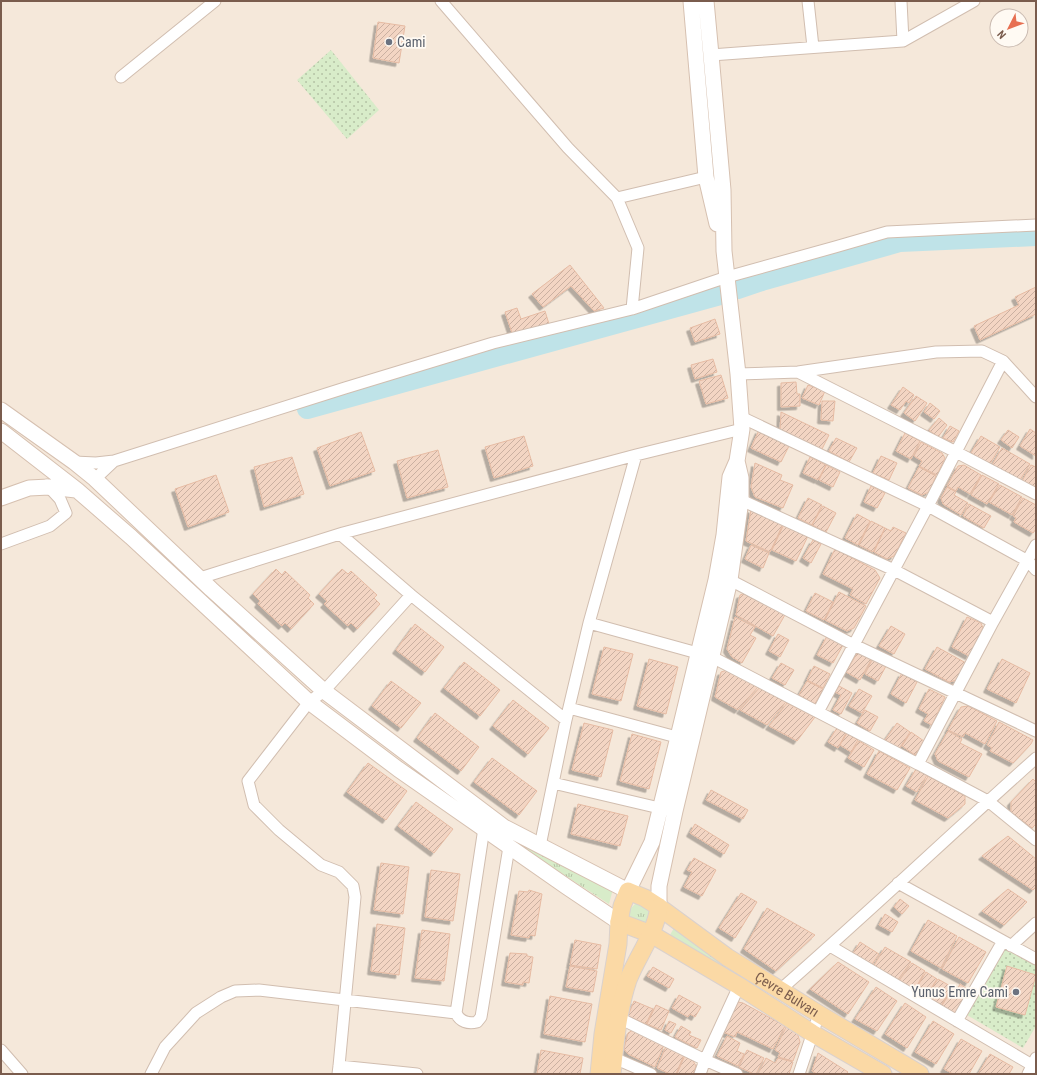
<svg xmlns="http://www.w3.org/2000/svg" width="1037" height="1075" viewBox="0 0 1037 1075" font-family="'Roboto Condensed',sans-serif">
<style>
.residential{fill:#f5e8da;fill-rule:evenodd}
.grass{fill:url(#grass-tufts)}
.park{fill:url(#park-dots)}
.lines{fill:none;stroke-linecap:round;stroke-linejoin:round}
.river{stroke:#bfe3e8;stroke-width:20}
.building{fill:url(#building-hatch);stroke:#e6bba3;filter:url(#shadow)}
.street-casing{stroke:#d1beb0;stroke-width:13}
.secondary-casing{stroke:#d6c0b0;stroke-width:17}
.primary-casing{stroke:#dad1cd;stroke-width:19}
.street{stroke:#fff;stroke-width:11}
.secondary{stroke:#fff;stroke-width:15}
.primary{stroke:#fbd9a5;stroke-width:17}
.worship-dot{fill:#6b7280;stroke:#fffaf3;stroke-width:1.5}
.labels{text-anchor:middle;dominant-baseline:central;stroke-width:3.5;stroke-linejoin:round;paint-order:stroke}
.worship-label{font-size:14px;fill:#5b616d;stroke:#fffaf3;text-anchor:start}
.street-label{font-size:14px;fill:#7a5c4d;stroke:#fffaf3}
</style>
<defs>
<pattern id="grass-tufts" width="24" height="20" patternUnits="userSpaceOnUse"><rect width="24" height="20" fill="#d8ecc9"/><path d="M3 7l-1-3M5 7V3M7 7l1-3M15 17l-1-3M17 17v-4M19 17l1-3" fill="none" stroke="#b4c2a5"/></pattern>
<pattern id="park-dots" width="8" height="8" patternUnits="userSpaceOnUse"><rect width="8" height="8" fill="#d8ecc9"/><path d="M2 2h.1M6 6h.1" fill="none" stroke="#b4c2a5" stroke-width="1.8" stroke-linecap="round"/></pattern>
<pattern id="building-hatch" width="6" height="6" patternUnits="userSpaceOnUse"><rect width="6" height="6" fill="#f3d5c3"/><path d="M-1 1l2-2M0 6l6-6M5 7l2-2" fill="none" stroke="#cab0a1"/></pattern>
<filter id="shadow"><feDropShadow dx="-3.5" dy="3.5" stdDeviation="0" flood-color="#0004"/></filter>
</defs>
<rect width="100%" height="100%" fill="#fdf6ec"/>
<path class="residential" d="M1 1H1036V1074H1ZM997 16H1021V40H997Z"/>
<path class="grass" d="M524 844 613 889 609 904 521 847Z
M638 903 650 910 648 920 643 924 631 919 629 916 630 909 635 904Z
M675 926 764 988 761 992 670 935Z"/>
<path class="park" d="M331 50 379 110 347 139 297 80Z
M1005 947 1036 965V1026L1023 1048 967 1015Z"/>
<g class="lines">
<path class="river" d="M738 289 762 281 900 242 1036 236
M307 409 720 295"/>
</g>
<path class="building" d="M378 22 405 26 399 63 373 58Z
M570 265 604 308 594 311 571 286 543 307 532 294Z
M1036 287V314L980 340 974 326 1019 305 1015 297Z
M517 308 521 319 545 311 549 324 513 336 505 312Z
M715 319 720 334 695 342 690 328Z
M713 359 717 372 695 379 691 365Z
M721 375 728 398 706 404 699 381Z
M796 382 797 394H800V406L781 407V383Z
M808 385 825 391 819 405 802 398Z
M903 387 914 395 909 403 906 401 900 410 891 405Z
M916 396 927 403 915 421 904 413Z
M822 401H835L833 421 821 420Z
M930 403 940 411 934 419 924 412Z
M781 412 829 435 822 449 800 439 799 441 780 431Z
M939 418 947 425 938 437 929 430Z
M950 426 959 431 953 442 943 438Z
M1030 429 1036 433V456L1020 446Z
M759 430 790 444 781 462 751 448Z
M1008 430 1019 437 1012 448 1001 440Z
M361 432 375 471 330 486 317 448Z
M905 433 920 441 911 459 896 451Z
M524 436 533 466 494 478 485 447Z
M981 436 1000 447 990 464 971 453Z
M836 438 857 448 849 462 829 451Z
M921 442 942 453 945 458 937 475 919 466 922 461 914 456Z
M1002 448 1030 464 1020 480 992 465Z
M438 450 448 487 407 498 397 461Z
M881 456 897 463 889 480 873 473Z
M292 457 304 494 264 507 254 467Z
M810 457 826 465 818 480 803 473Z
M755 463 782 475 780 480 793 485 783 508 755 497 751 487Z
M826 465 840 472 833 487 819 480Z
M964 465 981 475 970 494 958 487 956 491 947 486 958 466Z
M1031 465 1036 467V489L1022 481Z
M919 467 936 476 929 492 922 495 908 488Z
M216 475 229 512 188 527 175 489Z
M982 475 999 484 987 504 971 495Z
M1000 485 1022 497 1012 515 989 502Z
M871 486 885 493 877 508 864 502Z
M947 487 956 492 954 495 968 503 961 515 943 504 941 498Z
M808 498 822 505 812 525 798 518Z
M1023 498 1036 505V529L1033 533 1014 522 1016 518 1013 516Z
M969 504 991 516 984 528 963 516Z
M823 506 836 513 826 532 812 525Z
M751 509 783 524 770 552 746 541Z
M857 514 870 521 858 545 845 538Z
M871 521 885 528 873 552 859 545Z
M784 524 808 536 796 561 772 550Z
M893 527 906 533 894 556 887 559 874 552 885 528 891 531Z
M813 540 821 544 811 563 803 558Z
M751 545 769 553 763 568 745 559Z
M835 549 875 570 880 578 866 604 850 595 853 589 823 574Z
M276 569 282 575 285 571 310 595 308 598 314 604 291 629 285 623 282 626 258 604 260 601 253 594Z
M342 569 348 574 351 571 377 595 374 598 380 604 357 629 351 623 348 626 324 604 327 601 319 594Z
M748 592 786 613 773 636 736 615 740 595Z
M839 592 866 606 854 628 847 631 825 620Z
M815 593 833 602 824 620 806 611Z
M735 617 755 627 750 635 756 638 742 663 732 657 727 649Z
M967 617 981 623 983 628 969 656 952 647Z
M415 624 444 647 425 672 396 650Z
M891 626 905 634 894 654 879 646Z
M778 634 789 640 780 657 769 651Z
M827 636 843 645 833 663 817 655Z
M604 647 633 654 621 701 592 694Z
M937 647 966 663 957 680 949 682 925 669Z
M859 650 872 658 860 680 846 672Z
M873 658 886 666 878 681 865 674Z
M649 659 678 667 666 714 637 706Z
M1002 659 1030 673 1016 703 987 689Z
M464 662 500 690 480 716 444 688Z
M781 663 794 670 785 685 772 678Z
M814 666 830 674 823 688 807 680Z
M727 670 758 687 738 710 715 697 721 672Z
M902 673 917 682 906 703 891 694Z
M391 681 421 703 401 728 372 706Z
M807 681 823 689 815 704 799 695Z
M839 686 852 693 841 714 833 710 841 695 835 692Z
M760 687 786 702 767 725 740 710Z
M859 689 872 696 862 713 849 706Z
M929 689 945 697 932 725 924 721 928 714 919 709Z
M513 700 549 728 528 754 493 726Z
M787 703 815 717 797 741 769 726Z
M968 706 997 721 985 744 965 733 963 737 948 730 961 707Z
M865 710 878 717 870 731 857 723Z
M435 713 479 747 461 771 417 738Z
M999 722 1033 740 1031 744 1013 763 990 751 992 748 987 745Z
M584 723 613 730 601 777 572 770Z
M897 723 910 732 899 749 885 740Z
M837 728 846 733 838 748 828 742Z
M948 731 962 739 960 743 982 754 969 777 938 761 935 754Z
M911 732 924 741 915 755 902 746Z
M847 733 858 740 851 752 840 745Z
M632 734 661 742 649 789 620 781Z
M859 741 874 750 864 767 848 758Z
M879 751 910 768 897 790 867 774Z
M492 758 537 791 519 815 474 782Z
M368 763 407 791 386 820 347 792Z
M916 769 927 775 917 792 906 786Z
M928 776 965 796V804L948 818 915 800Z
M1033 779 1036 782V824L1032 828 1011 812V802Z
M711 790 748 810 743 819 706 800Z
M416 802 453 829 434 853 398 826Z
M578 804 628 816 620 846 571 834Z
M695 824 729 845 724 854 690 833Z
M1008 836 1036 859V887L1033 890 982 856Z
M694 858 716 870 702 896 684 887 692 872 687 870Z
M381 863 409 867 403 914 374 910Z
M431 870 460 874 453 921 425 917Z
M1008 889 1027 902 1004 925 982 911Z
M529 890 542 894 535 936 530 935 529 938 511 935 519 891 528 892Z
M741 893 757 902 735 938 719 928Z
M900 899 909 906 902 914 894 907Z
M767 908 815 935 776 971 744 949Z
M885 914 898 922 892 932 879 925Z
M928 920 957 936 941 968 911 951Z
M377 924 405 928 399 975 371 971Z
M422 930 450 934 444 981 415 978Z
M959 937 986 952 968 983 942 969Z
M575 940 601 945 597 969 570 965Z
M860 942 879 954 871 966 852 955Z
M885 947 911 962 897 981 873 967Z
M510 953 527 954V956L533 957 529 983 523 982V985L505 982Z
M838 962 869 982 848 1014 810 989Z
M912 963 925 971 914 991 898 982Z
M570 966 597 971 593 992 566 987Z
M1007 966 1036 975 1025 1015 996 1007Z
M653 967 674 979 669 988 647 976Z
M926 972 937 979 925 998 914 992Z
M938 979 952 987 940 1007 925 998Z
M960 984 970 991 958 1012 951 1013 941 1007 953 988 957 990Z
M876 987 897 1001 877 1031 855 1019Z
M679 995 701 1007 695 1017 690 1014 688 1017 672 1008Z
M550 996 592 1004 585 1042 544 1034Z
M634 1001 653 1009 646 1024 628 1016Z
M738 1002 743 1003 785 1026 773 1049 737 1032 735 1037 723 1032Z
M905 1003 926 1017 907 1048 885 1034Z
M656 1005 669 1011 661 1030 647 1024Z
M669 1021 676 1024 671 1033 665 1030Z
M933 1021 954 1034 936 1064 915 1052Z
M681 1026 691 1032 689 1035 701 1040 697 1048 675 1037Z
M786 1027 797 1032 800 1042 793 1061 778 1057 780 1053 775 1050Z
M633 1030 664 1045 655 1067 628 1054 624 1049 628 1033Z
M727 1036 740 1043 737 1051 744 1054 738 1066 717 1056Z
M961 1039 982 1051 969 1074H953L944 1069Z
M666 1046 684 1055 676 1074H670L657 1068Z
M541 1050 583 1058 580 1074H537Z
M747 1050 764 1058 756 1074H754L739 1067Z
M818 1053 848 1072 846 1074H817L812 1071Z
M990 1054 1013 1067 1009 1074H978Z
M685 1055 692 1059 696 1066 693 1074H677Z
M766 1058 775 1063 778 1058 793 1062 789 1074H758Z"/>
<g class="lines">
<g class="street-casing">
<path id="street" d="M441 1 568 148 617 198 638 248 632 309
M808 1 813 47
M903 41 974 1
M711 55 903 41 901 1
M121 77 215 1
M617 198 706 177
M798 372 956 452 1036 494
M738 374 798 372 936 352 982 351 1003 361 1036 397
M741 417 928 506 1028 561 1036 570
M74 462 96 463 114 461 345 388 493 343 632 309 727 277 835 247 887 232 1036 225
M95 479 114 461
M741 500 894 570 993 622
M340 534 411 595 566 720
M1 544 50 526 66 513 60 499 47 485
M1036 545 993 622 918 764 988 801 1036 840
M200 578 343 533 636 455 742 429
M730 580 854 645 1036 731
M589 623 712 657 918 764
M569 708 684 739
M818 712 928 506 1003 361
M553 783 668 810
M484 828 456 1013C460 1022 468 1024 477 1022L481 1017 509 847
M540 846 566 720 589 623 636 455
M898 883 1003 941 957 1021
M1003 941 1036 959
M830 946 1032 1065
M1011 946 1036 923
M780 990C867 914 950 835 1036 758
M619 1018 705 1060 737 1074
M1 1050 22 1074
M614 1058 651 1074
M339 1066 417 1074
M151 1074 165 1047 196 1013 221 997 235 991 259 990 456 1013
M338 1074 339 1066 355 897 353 886 339 872 321 865 279 830 254 805 248 781 309 702 324 691 411 595
M700 1074 705 1060 739 986
M799 1074 819 1014
M1028 1074 1036 1058"/>
</g>
<g class="secondary-casing">
<path id="secondary" d="M691 1 706 177 717 224
M1 410 74 462 95 479 211 589 324 691 504 827 628 891 652 842 678 737 716 580 724 535 730 477 737 461 742 429 738 374 724 251 723 190 711 55 706 1
M1 431 77 490 131 537 309 702 398 769 567 887 619 922
M1 498 29 488 49 487 76 490
M659 907V886L675 811 730 580 741 500V478L737 461"/>
</g>
<g class="primary-casing">
<g id="primary">
<path d="M619 922 651 934 739 986 812 1033 883 1074"/>
<path id="s1" d="M599 1074 603 1034 618 944 619 922 622 906 628 891 645 898 659 907 727 957 819 1014 920 1074"/>
<path d="M612 1074C615 1043 618 1010 628 980 638 955 655 934 659 907"/>
</g>
</g>
<use href="#street" class="street"/>
<use href="#secondary" class="secondary"/>
<use href="#primary" class="primary"/>
</g>
<g class="worship-dot">
<circle cx="389" cy="42" r="4"/>
<circle cx="1016" cy="992" r="4"/>
</g>
<g class="labels">
<g class="worship-label">
<text x="397" y="42">Cami</text>
<text x="1008" y="992" text-anchor="end">Yunus Emre Cami</text>
</g>
<g class="street-label">
<text stroke="none"><textPath href="#s1" startOffset="376">Çevre Bulvarı</textPath></text>
</g>
</g>
<rect width="1037" height="1075" fill="none" stroke="#7a5c4d" stroke-width="4"/>
<g transform="translate(1009 28) rotate(228)"><circle r="19" fill="#fffaf3" stroke="#cabbb1"/>
<path d="M0-3L7 15L0 10L-7 15Z" fill="#e76f51"/>
<text y="-6" font-size="11" font-weight="bold" text-anchor="middle" fill="#7a5c4d">N</text>
</g>
</svg>
